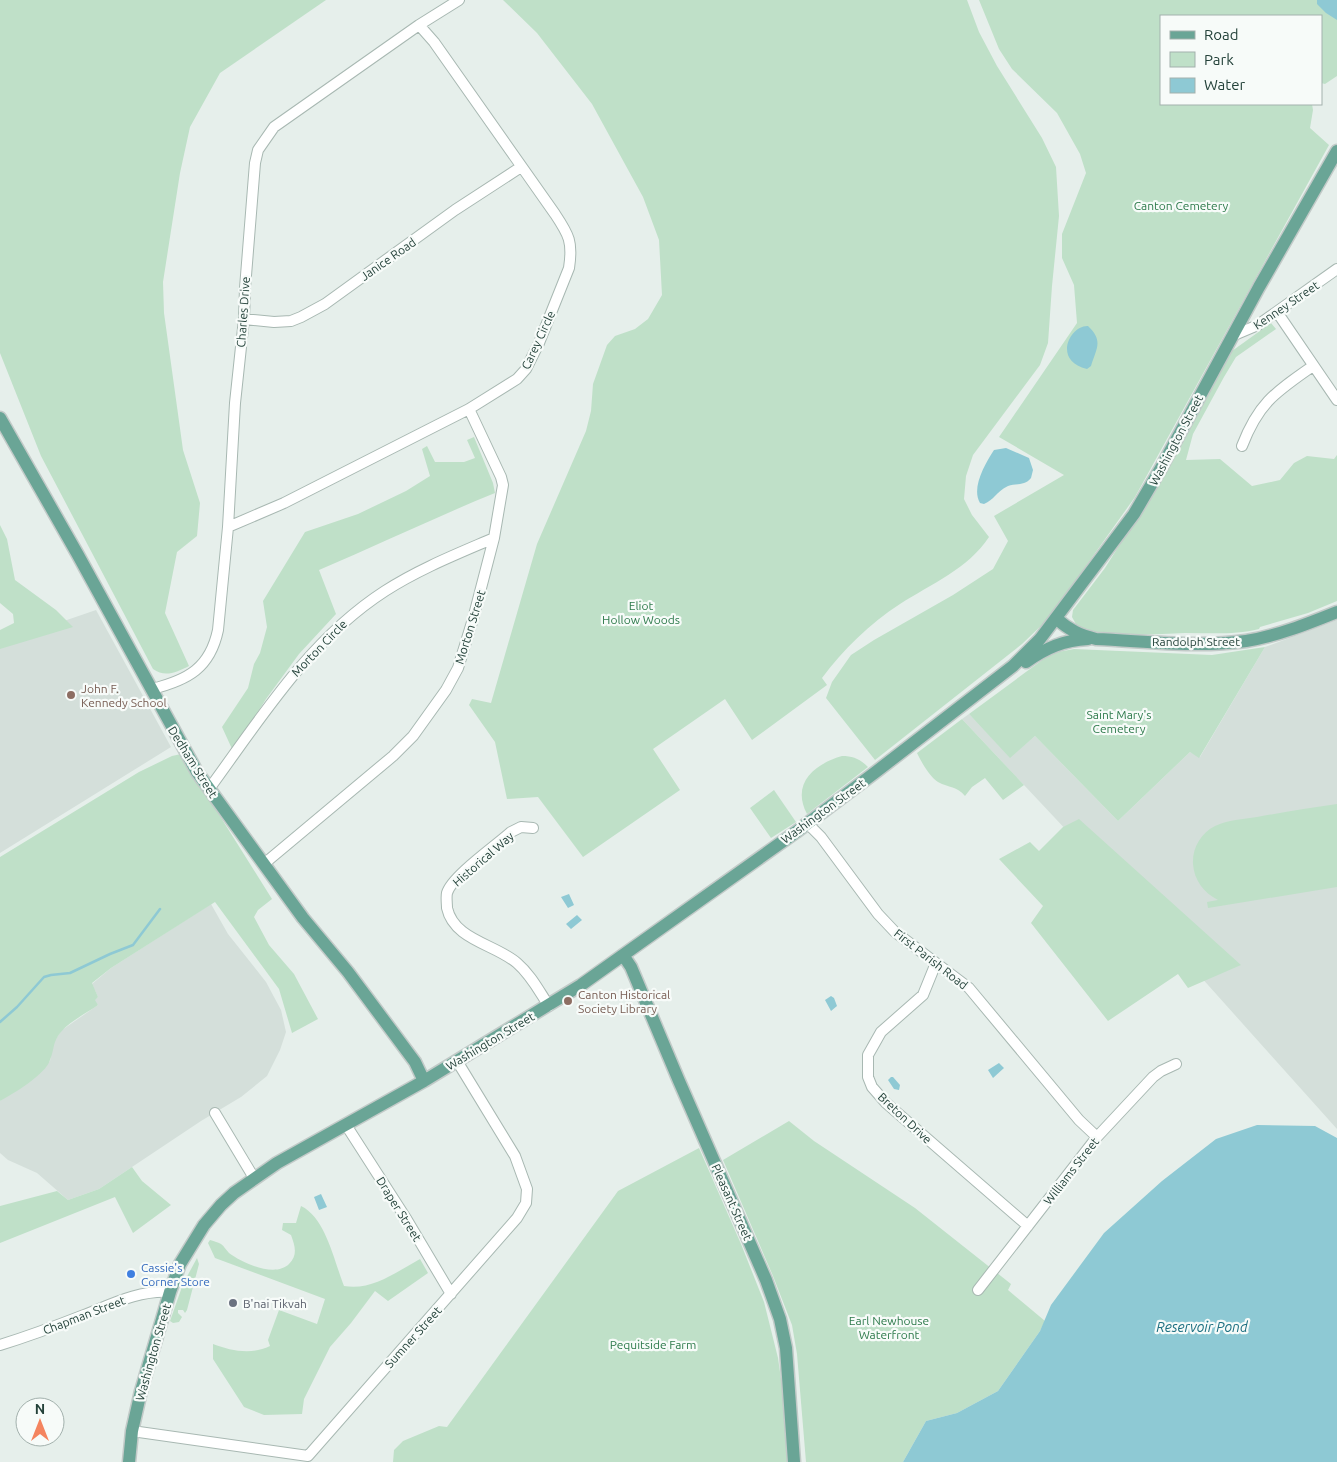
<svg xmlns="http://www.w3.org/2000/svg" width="1337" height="1462" viewBox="0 0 1337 1462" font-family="Ubuntu,sans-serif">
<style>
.built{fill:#d4dfda}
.green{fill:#bfe0c8}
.water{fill:#8ec9d4}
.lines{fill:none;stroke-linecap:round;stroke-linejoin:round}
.stream{stroke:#8ec9d4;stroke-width:2.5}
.minor-casing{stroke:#a8b8b2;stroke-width:12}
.major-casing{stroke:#c2cac8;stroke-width:15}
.minor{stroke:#fff;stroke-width:10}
.major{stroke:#6aa596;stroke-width:12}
.education-dot{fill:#8d6e63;stroke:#f7fbf9;stroke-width:2}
.shop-dot{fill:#3f7fe0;stroke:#f7fbf9;stroke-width:2}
.worship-dot{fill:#6b7280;stroke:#f7fbf9;stroke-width:2}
.labels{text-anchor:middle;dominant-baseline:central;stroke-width:4.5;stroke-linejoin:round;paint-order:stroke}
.park-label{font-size:12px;fill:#2d7a4b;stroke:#f7fbf9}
.street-label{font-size:12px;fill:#24423a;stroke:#f7fbf9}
.education-label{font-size:12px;fill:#785e54;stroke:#f7fbf9;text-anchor:start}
.shop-label{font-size:12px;fill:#366cbe;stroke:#f7fbf9;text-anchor:start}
.worship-label{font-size:12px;fill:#5b616d;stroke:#f7fbf9;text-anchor:start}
.water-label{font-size:14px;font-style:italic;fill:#1c6f80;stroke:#f7fbf9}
</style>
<rect width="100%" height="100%" fill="#e6efeb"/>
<path class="built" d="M96 610 171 747 0 853V643Z
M1337 620V1129L1131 899 962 719 969 714 1010 757 1035 736 1118 821 1190 752 1200 757 1265 647Z
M211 904 228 934 266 982 281 1010 286 1032 280 1050 267 1076 241 1097 201 1121 99 1189 68 1200 37 1173 8 1160 0 1153V1101L50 1061 53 1043 62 1030 98 1005 94 1000 98 997 92 984 111 968Z"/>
<path class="green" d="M0 0H326L220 73 190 127 180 173 163 282 164 313 183 450 200 503 197 536 177 552 165 613 189 666C177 672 165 678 153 669L41 456 0 353Z
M503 0H967L979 32 997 66 1042 138 1056 167 1059 216 1052 286 1048 343 1040 365 973 455 966 476 964 499 972 515 989 537C968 569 931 584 900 604 870 623 843 650 822 678L827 685 752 740 725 699 653 749 680 790 583 857 538 797 507 799 495 742 469 705 472 699 491 703 537 544 586 431 591 411 593 384 607 345 615 336 635 329 648 319 662 295 659 240 643 197 592 104 537 33Z
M979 0H1337V76L1325 84 1321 83V16H1161V104H1312L1313 110 1310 128 1329 145 1135 497 1061 601 1044 623 1022 644 875 760 826 698 832 682 851 655 874 640 953 595 993 569 1008 541 994 516 1064 475 999 437 1077 323 1074 285 1062 258V234L1086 173 1080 154 1057 113 1012 69 999 49Z
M1271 323 1276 329 1236 357 1224 377 1193 434 1186 460 1220 459 1252 486 1280 480 1294 463 1307 456 1334 459 1337 455V601L1308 613 1260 627 1259 629C1235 635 1210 633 1185 633 1156 634 1103 639 1077 626L1072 617 1073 610 1105 568 1174 458 1222 366 1232 351Z
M474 437 493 483 495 493C436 517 378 545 319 570L336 614 299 654 266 699 233 751 222 727 248 688 254 664 260 653 267 627 263 601 305 532 358 514 406 491 430 476 422 449 427 446 435 462H464L475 458 467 440Z
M0 525 7 539 15 580 56 610 73 627 0 649V630L14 623 13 614 0 603Z
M1265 647 1199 758 1190 752 1118 821 1035 736 1010 758 969 714 1045 658 1058 652 1074 649 1212 655Z
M962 719 1024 785 1003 800 985 778 972 787 965 796C957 786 949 788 938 782 929 776 922 763 917 753Z
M181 754 272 899 258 910 254 917 269 945 294 974 318 1019 292 1033 279 989 215 902 111 968 92 983 98 997 95 1000 98 1005C87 1013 70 1021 61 1032 52 1043 55 1048 50 1060 46 1074 13 1094 0 1101V857L139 772 172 756Z
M842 756C853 756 860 759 868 767L807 814C791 784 814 764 842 756Z
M774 790 796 822 771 838 750 808Z
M1337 804V887L1208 908 1207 902 1218 900C1204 893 1194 880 1193 864 1192 848 1201 833 1215 826 1228 820 1243 819 1257 817 1284 812 1310 808 1337 804Z
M1079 819 1241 965 1188 988 1178 974 1108 1021 1031 923 1043 906 999 859 1030 842 1039 851 1063 827Z
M789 1121 814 1141 915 1208 1011 1284 1008 1290 1045 1321 1040 1331 998 1391 957 1413 926 1421 903 1462H806L797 1354 792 1325 773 1276 723 1160Z
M699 1148 741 1244 764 1302 778 1358 787 1421 789 1462H393L394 1450 403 1441 439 1426 447 1427 618 1191Z
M132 1167 142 1181 171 1205 133 1233 115 1197 0 1243V1206L57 1191 68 1200 99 1189Z
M301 1206C326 1218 334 1261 344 1286 372 1291 396 1272 420 1259L428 1273 388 1301 375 1291 351 1323 330 1347 304 1399 302 1414 264 1415 244 1407 213 1359V1344C231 1351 252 1355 270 1346L268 1340 279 1310 317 1324 325 1299 215 1258 208 1243 210 1240C213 1241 218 1242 221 1244 224 1246 226 1250 229 1253 242 1263 275 1278 289 1264 298 1255 295 1246 291 1235L282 1230 283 1223H296Z
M197 1258 199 1264 187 1310 185 1313 183 1310H178V1313L182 1317 179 1322 173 1323 170 1321 183 1284Z"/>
<path class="water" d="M1317 0H1337V20L1326 13 1317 4Z
M1088 326C1104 341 1096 349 1091 366L1087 369C1052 361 1070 325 1088 326Z
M1006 448 1029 458 1033 470 1031 478C1025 486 1016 483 1008 486 996 492 994 500 984 504L980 503C971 488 985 464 994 450Z
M569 894 574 905 568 908 561 897Z
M577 915 582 920 571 929 566 924Z
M831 996 834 998 837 1006 831 1011 825 1000Z
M999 1063 1004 1068 993 1078 988 1070Z
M891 1077H893L900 1085 899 1090 894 1089 888 1080Z
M1257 1125 1315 1126 1337 1138V1462H903L926 1421 957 1413 998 1391 1040 1331 1051 1305 1104 1233 1162 1181 1216 1139Z
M321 1194 327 1207 319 1210 314 1197Z"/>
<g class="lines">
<path class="stream" d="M0 1022 17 1007 44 977 51 975 70 973 110 954 133 945 160 909"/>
<g class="minor-casing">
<path id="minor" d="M1277 312 1337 400
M244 319 274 322 291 321 301 317 325 304 455 210 521 167
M1232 336 1258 325 1337 269
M1242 446C1259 402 1276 392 1313 366
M228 527 284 503 469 409 517 379 526 369 539 343 569 268C573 242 569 235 555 214L434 42 419 25
M152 689C188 680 210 668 218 630L228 527 235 403 244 319 245 288 255 163 258 150 274 127 419 25 459 0
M209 789C261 718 309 640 385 591 419 569 457 554 494 538
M807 823 821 837 878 914 895 932 969 988 1079 1120 1097 1137
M533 828 521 827 511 832C497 845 452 876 447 893 446 897 447 904 447 908 454 940 495 944 517 963 531 975 539 991 549 1006
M265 863 393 756 413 736 446 690 458 668 473 619 494 538 503 485 501 477 469 409
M936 963 923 995 881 1032 868 1055V1077L872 1087 886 1103 1028 1226
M215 1113 254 1178
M346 1125 407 1220 451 1294
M978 1290 1097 1137 1153 1077 1161 1071 1176 1064
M0 1345C29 1336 56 1326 84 1315 112 1304 139 1290 170 1292
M132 1431 308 1456 517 1218 526 1203 527 1189 515 1156 457 1061"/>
</g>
<g class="major-casing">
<path id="major" d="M0 418 78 555 197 772 303 918 348 972 415 1062 424 1081
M1057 619C1069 630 1080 635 1096 639 1145 641 1196 648 1246 641 1277 636 1307 624 1337 612
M1026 662C1046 648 1064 640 1088 639
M623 955 631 967 679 1081 766 1280 780 1319 786 1348 794 1462
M129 1462 132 1431 141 1391 170 1292 180 1264 204 1225 221 1205 234 1193 277 1163 424 1081 581 985 796 832 877 771 1013 666 1040 639 1134 514 1161 468 1259 287 1337 151"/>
</g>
<use href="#minor" class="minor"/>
<use href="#major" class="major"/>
</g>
<g class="education-dot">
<circle cx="71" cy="695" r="5"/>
<circle cx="568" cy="1001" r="5"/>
</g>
<circle class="shop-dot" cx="131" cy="1274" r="5"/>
<circle class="worship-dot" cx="233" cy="1303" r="5"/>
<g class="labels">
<g class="park-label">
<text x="1181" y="205">Canton Cemetery</text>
<text x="641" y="605">Eliot<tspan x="641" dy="14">Hollow Woods</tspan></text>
<text x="1119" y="714">Saint Mary's<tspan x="1119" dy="14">Cemetery</tspan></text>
<text x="889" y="1320">Earl Newhouse<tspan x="889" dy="14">Waterfront</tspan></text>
<text x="653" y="1344">Pequitside Farm</text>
</g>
<g class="street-label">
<text transform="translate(388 259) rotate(-35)">Janice Road</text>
<text transform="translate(1286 305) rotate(-34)">Kenney Street</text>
<text transform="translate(243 312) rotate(-86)">Charles Drive</text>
<text transform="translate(538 340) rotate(-65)">Carey Circle</text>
<text transform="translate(1176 440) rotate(-62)">Washington Street</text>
<text transform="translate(470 627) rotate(-73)">Morton Street</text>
<text x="1196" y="641">Randolph Street</text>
<text transform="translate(319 648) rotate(-46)">Morton Circle</text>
<text transform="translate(193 762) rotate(58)">Dedham Street</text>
<text transform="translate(823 811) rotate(-36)">Washington Street</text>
<text transform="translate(483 859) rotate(-41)">Historical Way</text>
<text transform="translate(931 959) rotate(38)">First Parish Road</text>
<text transform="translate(490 1041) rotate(-31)">Washington Street</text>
<text transform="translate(905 1118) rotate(43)">Breton Drive</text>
<text transform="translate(1071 1171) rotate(-52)">Williams Street</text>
<text transform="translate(732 1202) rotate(66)">Pleasant Street</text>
<text transform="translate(399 1209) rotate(58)">Draper Street</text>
<text transform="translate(84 1315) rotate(-21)">Chapman Street</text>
<text transform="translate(413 1337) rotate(-48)">Sumner Street</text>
<text transform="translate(153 1352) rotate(-74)">Washington Street</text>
</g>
<g class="education-label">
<text x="81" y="688">John F.<tspan x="81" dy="14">Kennedy School</tspan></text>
<text x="578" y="994">Canton Historical<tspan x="578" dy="14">Society Library</tspan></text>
</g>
<g class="shop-label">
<text x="141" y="1267">Cassie's<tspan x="141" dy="14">Corner Store</tspan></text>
</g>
<g class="worship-label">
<text x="243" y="1303">B'nai Tikvah</text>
</g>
<g class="water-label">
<text x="1202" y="1327">Reservoir Pond</text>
</g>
</g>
<rect x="1160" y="15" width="162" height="90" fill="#f7fbf9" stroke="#a3b1ad"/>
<rect x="1170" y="31" width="25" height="8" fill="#6aa596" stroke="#a3b1ad"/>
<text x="1204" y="40" font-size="15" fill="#24423a">Road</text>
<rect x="1170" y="52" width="25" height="15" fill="#bfe0c8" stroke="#a3b1ad"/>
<text x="1204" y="65" font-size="15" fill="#24423a">Park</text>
<rect x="1170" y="78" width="25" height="15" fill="#8ec9d4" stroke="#a3b1ad"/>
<text x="1204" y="90" font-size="15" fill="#24423a">Water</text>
<g transform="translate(40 1422)"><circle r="24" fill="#f7fbf9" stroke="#a3b1ad"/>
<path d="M0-4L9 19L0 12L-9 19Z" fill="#f4845f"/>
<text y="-8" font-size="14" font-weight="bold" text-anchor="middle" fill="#24423a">N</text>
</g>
</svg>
